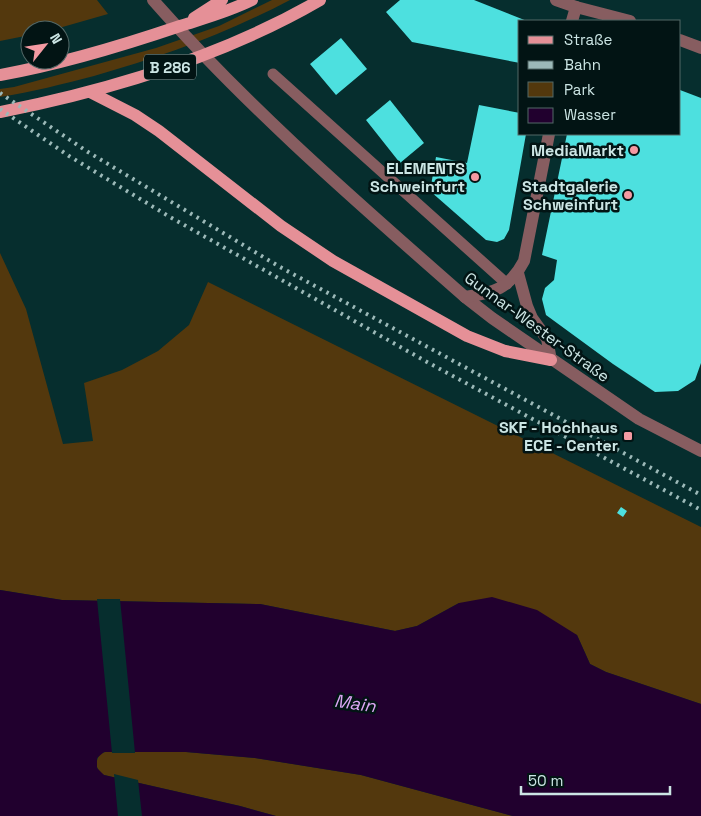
<svg xmlns="http://www.w3.org/2000/svg" width="701" height="816" viewBox="0 0 701 816" font-family="'Space Grotesk',sans-serif">
<style>
.green{fill:#53380d}
.water{fill:#21002e}
.pier{fill:#062e2e}
.building{fill:#4de0df}
.lines{fill:none;stroke-linecap:round;stroke-linejoin:round}
.service{stroke:#875d60;stroke-width:11}
.minor{stroke:#875d60;stroke-width:12}
.tertiary{stroke:#875d60;stroke-width:12}
.primary{stroke:#e59097;stroke-width:12}
.rail{stroke:#9cb9b8;stroke-width:4;stroke-dasharray:2.5 5;stroke-linecap:butt}
.poi-dot{fill:#f49aa2;stroke:#021414;stroke-width:2}
.labels{text-anchor:middle;dominant-baseline:central;stroke-width:5;stroke-linejoin:round;paint-order:stroke}
.shield{fill:#021414;stroke:#8fa6a6;stroke-width:1}
.shield-label{font-size:15px;font-weight:bold;fill:#cce5e4}
.poi-label{font-size:16px;font-weight:bold;fill:#cce5e4;stroke:#021414;text-anchor:end}
.street-label{font-size:16px;fill:#cce5e4;stroke:#021414}
.water-label{font-size:18px;font-style:italic;fill:#dca7f5;stroke:#021414}
</style>
<rect width="100%" height="100%" fill="#062e2e"/>
<path class="green" d="M0 0H97L108 14 52 30H30V35L0 41Z
M272 0H290C227 33 162 57 94 76 63 84 32 92 0 97V89L14 87 156 48 219 26Z
M0 253 26 309 63 444 93 441 84 383 122 370 158 351 189 325 208 282 701 527V704L606 672 590 664 577 635 459 603 417 626 395 631 260 604 62 600 0 590Z
M108 751 186 752 255 758 361 775 513 816H276L240 806 104 775C95 769 95 762 100 754Z"/>
<path class="water" d="M0 590 62 600 260 604 395 631 417 626 459 603 492 597 537 610 577 635 590 664 606 672 701 704V816H513L361 775 255 758 186 752H104L97 758V768L104 775 240 806 276 816H0Z"/>
<path class="pier" d="M97 599H120L135 753H112Z
M114 774 138 780 142 816H118Z"/>
<path class="building" d="M400 0H474L527 21H520V63L412 42 386 12Z
M341 38 367 69 336 95 310 64Z
M680 90 701 98V363L695 380 678 391 655 392 613 364 546 315 542 299 545 288 554 280 557 260 542 255 567 134H680Z
M390 100 424 143 400 163 366 120Z
M479 105 520 113V134H526L509 230 504 239 497 242 486 240 430 191 436 157 467 163Z
M621 507 627 511 623 517 617 513Z"/>
<g class="lines">
<path class="service" d="M273 74 507 284"/>
<path class="minor" d="M576 7 630 21
M680 40 701 48
M518 273 527 306 532 318 547 339 551 360
M465 297 492 318 639 419 701 451"/>
<path class="tertiary" d="M153 0C248 108 357 202 465 297 494 293 509 289 524 261L549 134
M556 0 576 7 572 21"/>
<path class="primary" d="M194 18 222 0
M0 75C62 64 121 46 180 26 205 18 228 12 252 0
M90 92 135 115 159 131 281 226 333 261 467 336 505 351 551 360
M0 112C111 90 222 57 320 0"/>
<path class="rail" d="M0 93 88 152 280 267 701 495
M0 109 69 156 170 217 427 362 701 510"/>
</g>
<g class="poi-dot">
<circle cx="634" cy="150" r="5"/>
<circle cx="475" cy="177" r="5"/>
<circle cx="628" cy="195" r="5"/>
<rect x="623" y="431" width="10" height="10" rx="2.5"/>
</g>
<g class="labels">
<rect class="shield" x="144" y="54.5" width="52" height="25" rx="4"/>
<g class="shield-label">
<text x="170" y="67">B 286</text>
</g>
<g class="poi-label">
<text x="624" y="150">MediaMarkt</text>
<text x="465" y="168">ELEMENTS<tspan x="465" dy="18">Schweinfurt</tspan></text>
<text x="618" y="186">Stadtgalerie<tspan x="618" dy="18">Schweinfurt</tspan></text>
<text x="618" y="427">SKF - Hochhaus<tspan x="618" dy="18">ECE - Center</tspan></text>
</g>
<g class="street-label">
<text transform="translate(537 327) rotate(36)">Gunnar-Wester-Straße</text>
</g>
<g class="water-label">
<text transform="translate(355 703) rotate(8)">Main</text>
</g>
</g>
<rect x="518" y="20" width="162" height="115" fill="#021414" stroke="#536867"/>
<rect x="528" y="36" width="25" height="8" fill="#e59097" stroke="#536867"/>
<text x="564" y="45" font-size="15" fill="#cce5e4">Straße</text>
<rect x="528" y="61" width="25" height="8" fill="#9cb9b8" stroke="#536867"/>
<text x="564" y="70" font-size="15" fill="#cce5e4">Bahn</text>
<rect x="528" y="82" width="25" height="15" fill="#53380d" stroke="#536867"/>
<text x="564" y="95" font-size="15" fill="#cce5e4">Park</text>
<rect x="528" y="108" width="25" height="15" fill="#21002e" stroke="#536867"/>
<text x="564" y="120" font-size="15" fill="#cce5e4">Wasser</text>
<g transform="translate(45 45) rotate(60)"><circle r="24" fill="#021414" stroke="#536867"/>
<path d="M0-4L9 19L0 12L-9 19Z" fill="#f49aa2"/>
<text y="-8" font-size="14" font-weight="bold" text-anchor="middle" fill="#cce5e4">N</text>
</g>
<path d="M521 786v8h149v-8" fill="none" stroke="#cce5e4" stroke-width="2.5"/>
<text x="528" y="786" font-size="15" fill="#cce5e4" stroke="#021414" stroke-width="4" paint-order="stroke">50 m</text>
</svg>
